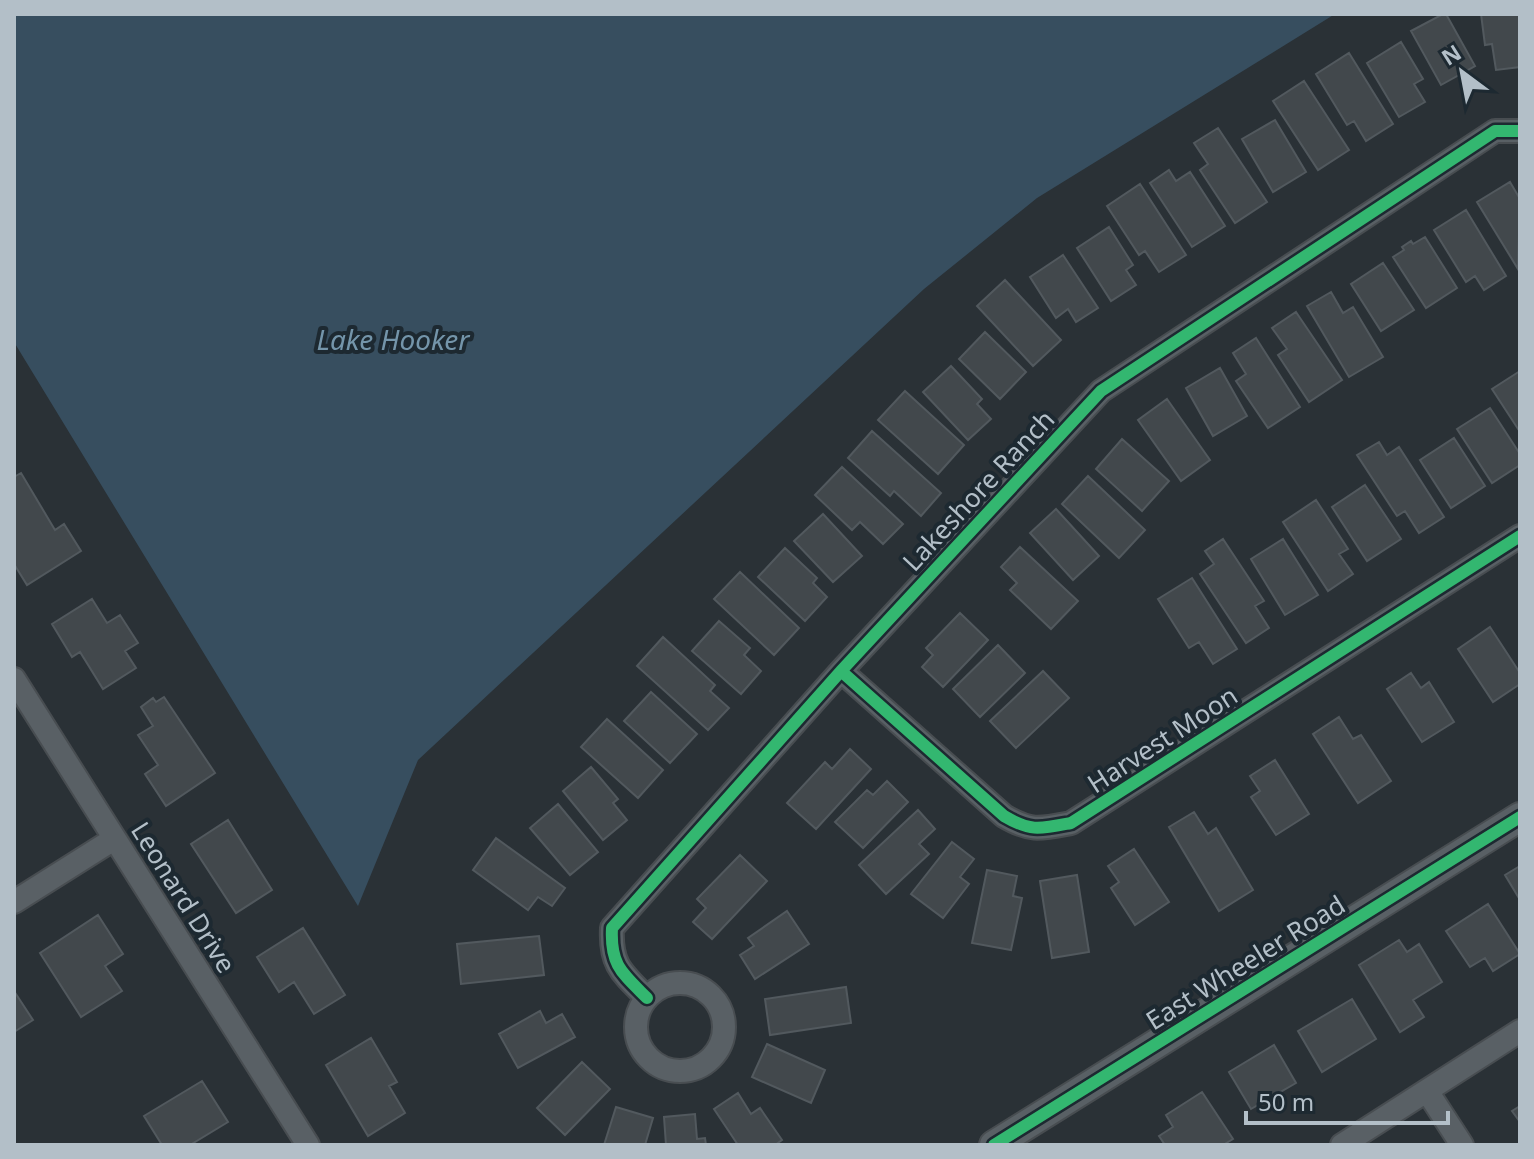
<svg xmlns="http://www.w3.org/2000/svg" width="1534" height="1159" viewBox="0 0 1534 1159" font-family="'Noto Sans',sans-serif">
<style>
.water{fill:#374e5f}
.building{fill:#42484c;stroke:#52595e;stroke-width:2}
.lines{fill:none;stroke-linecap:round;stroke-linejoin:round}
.minor-casing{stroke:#484d51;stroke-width:26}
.tertiary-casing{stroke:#484d51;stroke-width:32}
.minor{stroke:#596065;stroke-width:22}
.tertiary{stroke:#596065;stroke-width:28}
.cycleway-casing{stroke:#1d2931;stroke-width:17}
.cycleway{stroke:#33b770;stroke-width:12}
.labels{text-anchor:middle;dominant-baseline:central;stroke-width:8;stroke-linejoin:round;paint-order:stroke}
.street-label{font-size:26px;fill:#b3bfc8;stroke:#1d2931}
.water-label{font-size:28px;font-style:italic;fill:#7495aa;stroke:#1d2931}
</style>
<rect width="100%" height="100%" fill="#2a3136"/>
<path class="water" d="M14 14H1335L1037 198 924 289 418 760 358 906 14 342Z"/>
<path class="building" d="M1443 14H1446L1475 66 1441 85 1411 31Z
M1481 14H1520V67L1496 70 1492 44 1485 45Z
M1401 42 1423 79 1414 84 1425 102 1399 117 1367 63Z
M1349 53 1393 124 1366 141 1354 121 1347 125 1316 74Z
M1304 81 1349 150 1318 170 1273 101Z
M1275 120 1306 172 1273 192 1242 139Z
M1218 128 1267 202 1235 223 1200 170 1208 164 1194 143Z
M1169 170 1176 181 1190 172 1225 226 1192 247 1150 183Z
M1510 182 1520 199 1518 269 1477 202Z
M1140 184 1186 255 1159 272 1145 251 1139 255 1107 206Z
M1466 210 1506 276 1484 290 1475 276 1466 282 1434 230Z
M1109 227 1133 265 1126 270 1136 285 1111 301 1077 248Z
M1425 237 1457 288 1426 308 1393 257 1404 250 1402 247 1411 241 1413 244Z
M1063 255 1098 308 1076 322 1068 309 1056 318 1030 277Z
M1383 263 1414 310 1381 331 1351 284Z
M1005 280 1061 340 1033 366 977 306Z
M1331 292 1343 313 1353 307 1383 357 1349 377 1307 306Z
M1296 312 1342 380 1309 402 1278 355 1287 349 1272 328Z
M985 332 1026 372 1000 399 959 359Z
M1256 338 1300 407 1268 428 1236 381 1246 374 1233 353Z
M951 366 982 399 977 404 991 419 968 440 923 392Z
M1220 368 1247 416 1213 436 1186 388Z
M1520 371V432L1492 389Z
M905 391 964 445 938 474 878 420Z
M1167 399 1210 460 1181 481 1138 420Z
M1490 408 1520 454V465L1492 483 1457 429Z
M872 431 941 493 921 516 894 491 890 496 848 458Z
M1454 438 1485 486 1451 508 1420 460Z
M1122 439 1169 481 1142 511 1096 469Z
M1379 442 1387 455 1399 447 1444 517 1419 533 1405 511 1397 516 1357 455Z
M842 467 903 524 883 544 860 522 852 530 815 495Z
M21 473 55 530 64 524 81 551 27 585 14 564V477Z
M1088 476 1145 530 1119 558 1062 504Z
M1365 485 1401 539 1367 561 1332 507Z
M1316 500 1348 549 1339 554 1353 574 1328 591 1283 522Z
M1056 509 1099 556 1073 580 1030 533Z
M823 514 862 556 833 582 794 541Z
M1223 539 1264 601 1255 606 1269 628 1246 643 1200 574 1214 564 1205 551Z
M1283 539 1318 595 1285 615 1251 559Z
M1020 547 1078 601 1051 629 1010 590 1017 583 1001 567Z
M785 548 817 578 813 583 827 597 805 621 758 577Z
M740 572 799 628 774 655 714 599Z
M1192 578 1237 649 1213 664 1199 642 1189 648 1158 599Z
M92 599 107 623 120 615 138 643 125 651 136 668 103 689 80 652 72 657 52 624Z
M960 613 988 640 943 687 922 667 933 655 926 648Z
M719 621 750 648 744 655 761 671 741 694 692 651Z
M1490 627 1520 673V684L1493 702 1458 649Z
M663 637 715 685 710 691 729 708 708 730 637 666Z
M998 645 1025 673 980 717 953 689Z
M1043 671 1069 698 1016 748 990 721Z
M1411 673 1421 688 1429 682 1454 722 1422 742 1387 689Z
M651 692 697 734 670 763 624 721Z
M164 697 215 773 166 806 145 774 158 765 138 735 153 726 141 707 153 698 156 702Z
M1339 717 1353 739 1361 735 1391 781 1358 803 1313 734Z
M607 719 663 770 638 798 581 747Z
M850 749 871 769 816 829 787 803 825 762 832 769Z
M1275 760 1309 814 1276 835 1251 797 1260 791 1250 776Z
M591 767 618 799 613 803 627 820 603 840 563 791Z
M887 781 908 802 863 848 835 822 867 790 873 795Z
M558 804 598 852 570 875 530 828Z
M918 810 935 829 919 844 929 854 886 894 859 865Z
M1194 812 1208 834 1216 828 1253 890 1219 911 1169 827Z
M228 820 272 890 236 913 191 844Z
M496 838 565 888 552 906 538 897 528 910 473 870Z
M952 842 974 859 960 877 969 884 943 918 911 894Z
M1134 849 1169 902 1135 925 1111 888 1119 882 1108 866Z
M740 855 767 881 712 939 693 922 706 908 697 899Z
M1520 866V900L1505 875Z
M987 870 1017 876 1013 896 1022 898 1011 950 972 943Z
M1077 875 1089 952 1052 958 1040 881Z
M1488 904 1520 954 1493 971 1485 958 1470 967 1446 931Z
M787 911 809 944 755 979 740 955 754 946 748 938Z
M98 915 123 954 105 966 122 991 81 1017 40 953Z
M303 928 345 995 314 1014 294 982 279 992 257 957Z
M539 936 544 975 461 984 457 944Z
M1399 940 1407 952 1419 944 1442 982 1413 1000 1424 1017 1400 1032 1359 965Z
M846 987 851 1023 770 1035 765 999Z
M14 991 33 1020 14 1032Z
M1352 999 1376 1039 1322 1072 1298 1031Z
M540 1011 546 1023 562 1014 575 1037 518 1068 499 1034Z
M371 1038 397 1082 389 1086 405 1113 368 1136 326 1065Z
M767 1044 825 1070 811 1103 752 1077Z
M1274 1045 1296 1083 1251 1109 1229 1072Z
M582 1062 610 1089 565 1135 537 1108Z
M202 1081 228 1122 190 1145H162L144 1116Z
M1202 1092 1233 1139 1223 1145H1165L1159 1136 1173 1127 1166 1115Z
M738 1093 751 1114 760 1108 782 1140 775 1145H738L714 1109Z
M1520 1106V1122L1512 1111Z
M616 1107 653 1118 645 1145H604Z
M695 1114 697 1139 705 1138 706 1145H666L664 1117Z"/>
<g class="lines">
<g class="minor-casing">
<path id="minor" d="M841 671 1004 816C1031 832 1040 829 1071 823L1520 536
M14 679 308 1145
M14 902 114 839
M636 1027a44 44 0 1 1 88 0a44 44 0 1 1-88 0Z
M647 998C622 973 610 965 612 928L841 671 1101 391 1495 131H1520
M1427 1091 1462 1145
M1342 1145 1520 1031"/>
</g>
<g class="tertiary-casing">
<path id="tertiary" d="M994 1145 1520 817"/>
</g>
<use href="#minor" class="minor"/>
<use href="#tertiary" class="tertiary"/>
<g class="cycleway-casing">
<path id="cycleway" d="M841 671 1004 816C1031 832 1040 829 1071 823L1520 536
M647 998C622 973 610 965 612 928L841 671 1101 391 1495 131H1520
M994 1145 1520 817"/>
</g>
<use href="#cycleway" class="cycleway"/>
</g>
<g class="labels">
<g class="street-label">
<text transform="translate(978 490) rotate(-47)">Lakeshore Ranch</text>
<text transform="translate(1162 739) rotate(-33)">Harvest Moon</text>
<text transform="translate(184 897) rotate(58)">Leonard Drive</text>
<text transform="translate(1245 962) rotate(-32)">East Wheeler Road</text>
</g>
<g class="water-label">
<text x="393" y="339">Lake Hooker</text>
</g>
</g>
<rect width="1534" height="1159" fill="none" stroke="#b3bfc8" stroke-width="32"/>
<g transform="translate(1462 72) rotate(328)" stroke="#1d2931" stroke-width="6" paint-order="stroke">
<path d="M0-6L14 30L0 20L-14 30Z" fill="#b3bfc8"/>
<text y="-12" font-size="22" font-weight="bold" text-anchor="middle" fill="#b3bfc8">N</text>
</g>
<path d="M1246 1111v12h202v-12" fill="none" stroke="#b3bfc8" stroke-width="4"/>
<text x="1258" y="1111" font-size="24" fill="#b3bfc8" stroke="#1d2931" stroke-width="6" paint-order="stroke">50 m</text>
</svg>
